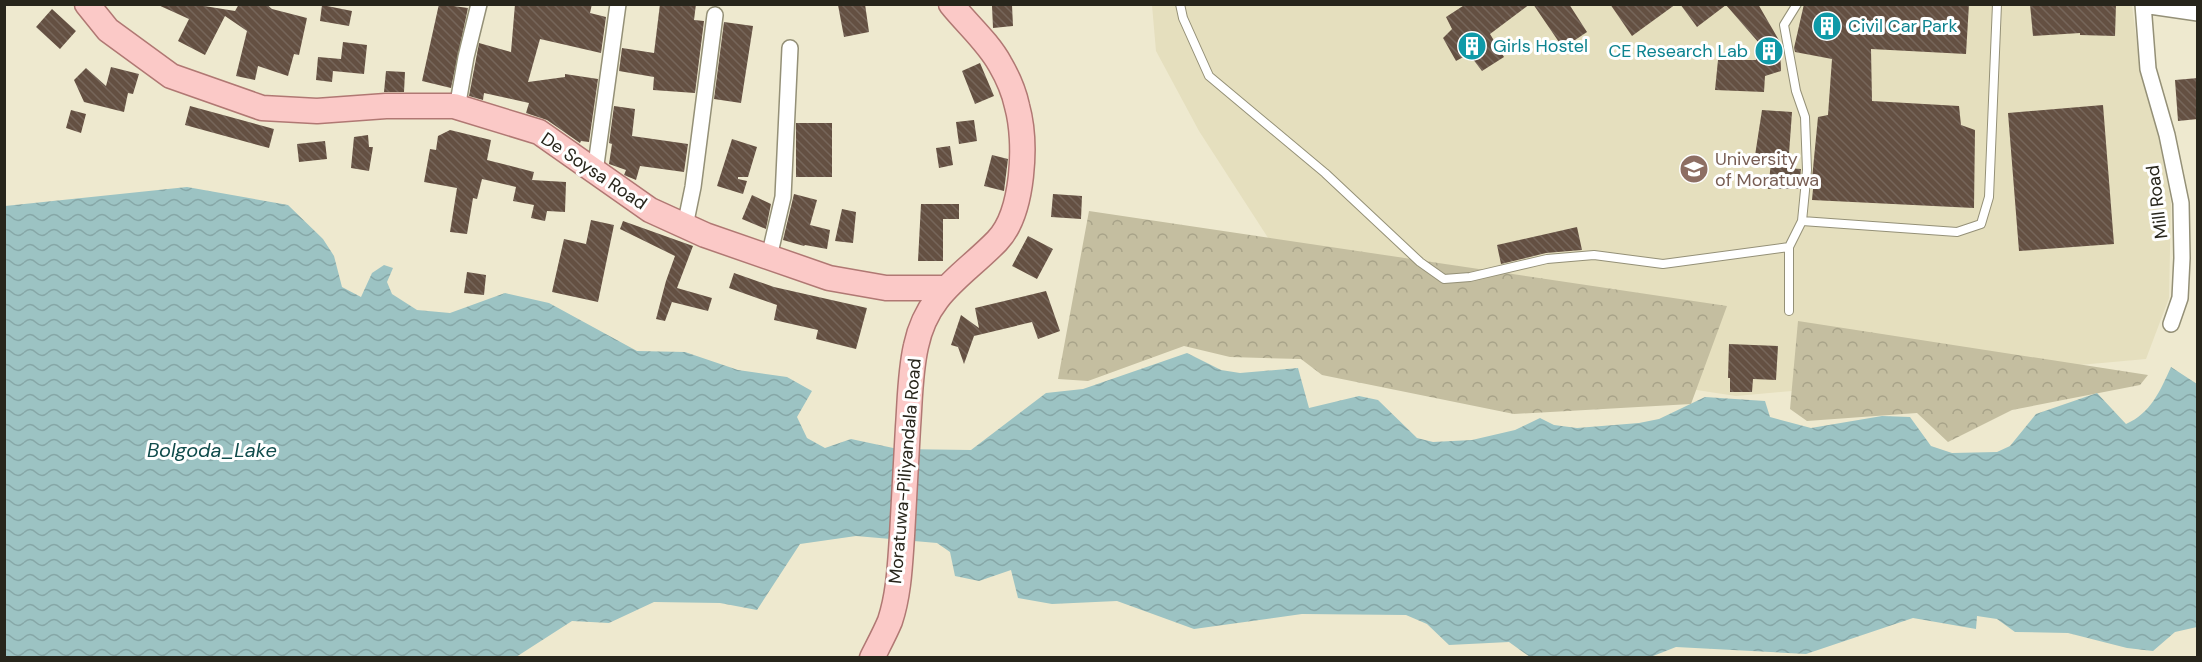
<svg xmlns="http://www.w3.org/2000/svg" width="2202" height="662" viewBox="0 0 2202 662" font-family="'DM Sans',sans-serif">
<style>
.built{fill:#e5dfbe}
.forest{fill:url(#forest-crowns)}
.water{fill:url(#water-waves)}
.building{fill:url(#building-back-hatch)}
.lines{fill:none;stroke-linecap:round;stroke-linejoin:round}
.service-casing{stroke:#949077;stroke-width:10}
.minor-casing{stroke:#949077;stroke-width:18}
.primary-casing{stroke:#b07873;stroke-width:27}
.service{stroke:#fff;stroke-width:8}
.minor{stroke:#fff;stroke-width:15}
.primary{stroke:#fbc9c7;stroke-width:24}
.labels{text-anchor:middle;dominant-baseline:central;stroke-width:6;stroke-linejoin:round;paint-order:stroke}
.culture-label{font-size:18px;fill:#0d838f;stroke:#fff;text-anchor:start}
.education-label{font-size:18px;fill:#785e54;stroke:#fff;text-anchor:start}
.street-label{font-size:18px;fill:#27251b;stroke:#fff}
.water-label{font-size:20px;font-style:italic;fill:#114c4c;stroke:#fff}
</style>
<defs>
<pattern id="forest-crowns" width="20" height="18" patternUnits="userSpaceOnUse" patternTransform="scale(1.5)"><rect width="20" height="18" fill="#c4bea0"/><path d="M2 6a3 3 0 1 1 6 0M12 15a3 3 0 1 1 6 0" fill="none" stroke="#a8a389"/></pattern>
<pattern id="water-waves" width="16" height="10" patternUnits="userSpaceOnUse" patternTransform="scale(1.5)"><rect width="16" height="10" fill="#9cc3c3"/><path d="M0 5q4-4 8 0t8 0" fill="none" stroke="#86a7a7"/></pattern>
<pattern id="building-back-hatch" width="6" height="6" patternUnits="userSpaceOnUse" patternTransform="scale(1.5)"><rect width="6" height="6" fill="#645042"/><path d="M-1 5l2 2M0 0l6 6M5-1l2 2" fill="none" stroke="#76665a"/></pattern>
</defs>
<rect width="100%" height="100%" fill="#eee9cf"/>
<path class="built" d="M1152 5H2132L2140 69 2154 109 2171 203 2169 298 2146 359 1736 396 1330 334 1199 131 1156 51Z"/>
<path class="forest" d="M1089 211 1727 306 1691 404 1514 414 1322 375 1301 359 1230 357 1184 346 1088 381 1058 379Z
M1798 321 2148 375 2140 385 2012 410 1948 442 1917 413 1807 421 1790 409Z"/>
<path class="water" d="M187 187 288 205 323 239 334 256 342 287 361 297 372 273 384 265 393 268 387 282 392 294 417 310 450 313 505 293 549 303 637 351 685 352 738 370 787 377 812 391 797 417 807 438 825 448 851 439 898 449 971 450 1046 393 1083 389 1187 353 1221 370 1240 373 1298 368 1309 408 1359 396 1378 400 1417 438 1433 442 1472 440 1515 430 1540 418 1554 425 1577 428 1639 423 1659 419 1705 397 1765 401 1770 417 1811 428 1882 416 1910 417 1931 446 1952 453 1997 452 2010 446 2036 414 2097 393 2126 424C2151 413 2160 391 2171 367L2197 384V627L2175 632 2153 651 2127 648 2068 633 2015 632 1997 619 1977 616 1976 629 1913 618 1806 654 1676 647 1648 658 1530 657 1509 642 1449 645 1427 624 1406 615 1302 614 1194 629 1117 601 1052 604 1018 598 1011 570 979 581 955 576 950 552 937 543 856 536 800 544 757 610 720 603 654 602 609 623 572 621 516 657 5 658V206Z"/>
<path class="building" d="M156 4H192L235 11 239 4H266L272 9 307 18 299 55 294 54 288 76 258 66 255 80 236 76 247 31 225 16 205 55 178 41 189 19Z
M439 4 468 8 451 88 422 81Z
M515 4H592L590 13 606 17 601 53 540 39 528 82 565 77V74L598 79 589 142 581 141 580 143 547 120 526 113 529 103 484 93 483 100 469 96 479 43 511 52Z
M660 4H696L694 20 704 21 695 93 653 90 654 77 619 71 622 48 654 53Z
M847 4H865L869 32 844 37 838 5Z
M1466 4H1530L1490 34 1504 57 1482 71 1469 54 1456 61 1443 38 1452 29 1446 17Z
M1533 4H1569L1587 32 1563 48Z
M1610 4H1676L1632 36Z
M1680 4H1758L1780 42 1781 71 1765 76 1764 92 1715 90 1718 60H1756L1759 43 1726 5 1697 27Z
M1804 4H1969L1966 54 1871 49 1872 101 1959 106 1961 125 1975 130 1974 208 1812 200 1813 189H1811L1818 117 1828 115 1832 59 1795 52 1794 48Z
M2030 4H2116L2115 36 2080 35V33L2033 36Z
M322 5 352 11 349 26 320 21Z
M1012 5 1013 26 993 28 992 6Z
M52 9 76 31 60 49 36 27Z
M724 22 753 26 741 103 714 99Z
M343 42 367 45 364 74 333 71 332 82 316 80 318 57 341 59Z
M980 63 994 96 975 104 962 71Z
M111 67 139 74 133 94 128 93 124 112 84 102 74 80 86 68 106 86Z
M386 71 405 72 404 92H384Z
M2198 78V119L2178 121 2175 80Z
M2103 105 2114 244 2019 251 2008 113Z
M190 106 274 129 269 148 185 125Z
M614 106 635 109 632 136 688 144 684 172 640 166 636 180 624 175 626 170 609 164 612 144 609 143Z
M71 110 86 114 81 133 66 128Z
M1762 110 1792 112 1788 168 1801 169 1799 189H1768L1771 163 1754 162Z
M974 120 977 141 959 144 956 122Z
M796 123H832V177H796Z
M450 130 491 140 487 160 534 172 532 180 566 182 565 212 547 211 545 221 531 218 534 205 513 201 516 187 482 179 477 199 473 198 467 234 450 232 457 188 424 182 430 149 436 150 438 136Z
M368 135 369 147H373L369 171 351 168 354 137Z
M732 139 757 147 748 177H738V179L747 181 743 194 717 186Z
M325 141 327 159 299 162 297 144Z
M950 146 953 165 939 168 936 148Z
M992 155 1008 159 1004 191 984 186Z
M794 194 817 200 810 225 830 230 827 249 805 245 804 246 783 240Z
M1053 194 1082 196 1081 219 1051 217Z
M752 195 771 204 766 229 742 219Z
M921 204H959V219H943V261H918Z
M842 209 856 212 853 243 835 241Z
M591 220 614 225 598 302 552 292 564 239 586 244Z
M623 221 693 246 677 288 712 298 708 311 672 302 665 321 656 319 666 281 675 256 620 229Z
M1577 227 1582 250 1546 253 1501 264 1497 245Z
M1028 236 1053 249 1037 279 1012 266Z
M467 272 486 275 484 295 464 293Z
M734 273 774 287 867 308 856 349 816 339 818 330 774 320 777 305 729 288Z
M1046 291 1060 331 1038 339 1032 322 974 336 964 364 958 347 951 345 961 315 979 328 975 308Z
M1729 344 1778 346 1776 380 1753 379 1752 392H1730V378H1728Z"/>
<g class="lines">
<g class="service-casing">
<path id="service" d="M1180 4 1183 18 1209 76 1325 173 1420 262 1444 279 1470 277 1547 259 1594 255 1663 264 1789 247
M1802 221 1957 232 1981 224 1989 197 1997 4
M1789 311V247L1802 221 1807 170 1805 117 1796 91 1784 25 1797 4"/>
</g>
<g class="minor-casing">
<path id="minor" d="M2143 4 2148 69 2167 135 2181 203 2182 258 2180 298 2171 324
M2143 5 2198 13
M454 106 459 97 466 57 479 4
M595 172 618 4
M685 226 693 187 715 15
M769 257 783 197 790 48"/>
</g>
<g class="primary-casing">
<path id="primary" d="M87 4 108 30 171 76 262 108 317 111 386 106H454L539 132 650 210 705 235 829 278 886 288H944
M872 658C878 646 885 633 890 621 899 594 900 564 902 536 904 499 906 463 908 427 910 400 910 372 916 346 927 293 963 276 997 241 1024 213 1027 142 1017 106 1014 92 1007 76 1000 64 988 42 967 24 951 4"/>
</g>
<use href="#service" class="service"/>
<use href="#minor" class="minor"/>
<use href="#primary" class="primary"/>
</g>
<defs>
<g id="building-disc" transform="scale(1.5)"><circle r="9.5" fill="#0f9aa8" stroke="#fff"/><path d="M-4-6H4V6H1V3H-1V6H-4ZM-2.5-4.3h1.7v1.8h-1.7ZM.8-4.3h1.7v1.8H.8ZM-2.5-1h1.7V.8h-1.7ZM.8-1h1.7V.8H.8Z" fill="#fff"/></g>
<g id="university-disc" transform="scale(1.5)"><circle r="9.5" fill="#8d6e63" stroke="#fff"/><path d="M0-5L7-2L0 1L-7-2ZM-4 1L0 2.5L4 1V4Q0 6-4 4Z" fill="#fff"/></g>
</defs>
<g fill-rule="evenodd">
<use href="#building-disc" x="1827" y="26"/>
<use href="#building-disc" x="1472" y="46"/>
<use href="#building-disc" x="1769" y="51"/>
<use href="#university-disc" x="1694" y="169"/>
</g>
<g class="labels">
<g class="culture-label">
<text x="1848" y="26">Civil Car Park</text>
<text x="1493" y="46">Girls Hostel</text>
<text x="1748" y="51" text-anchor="end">CE Research Lab</text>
</g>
<g class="education-label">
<text x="1715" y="159">University<tspan x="1715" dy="21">of Moratuwa</tspan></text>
</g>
<g class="street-label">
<text transform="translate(594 171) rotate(34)">De Soysa Road</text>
<text transform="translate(2157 202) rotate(-97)">Mill Road</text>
<text transform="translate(905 471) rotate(-85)">Moratuwa-Piliyandala Road</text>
</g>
<g class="water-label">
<text x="212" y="450">Bolgoda_Lake</text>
</g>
</g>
<rect width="2202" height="662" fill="none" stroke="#27251b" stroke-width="12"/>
</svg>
